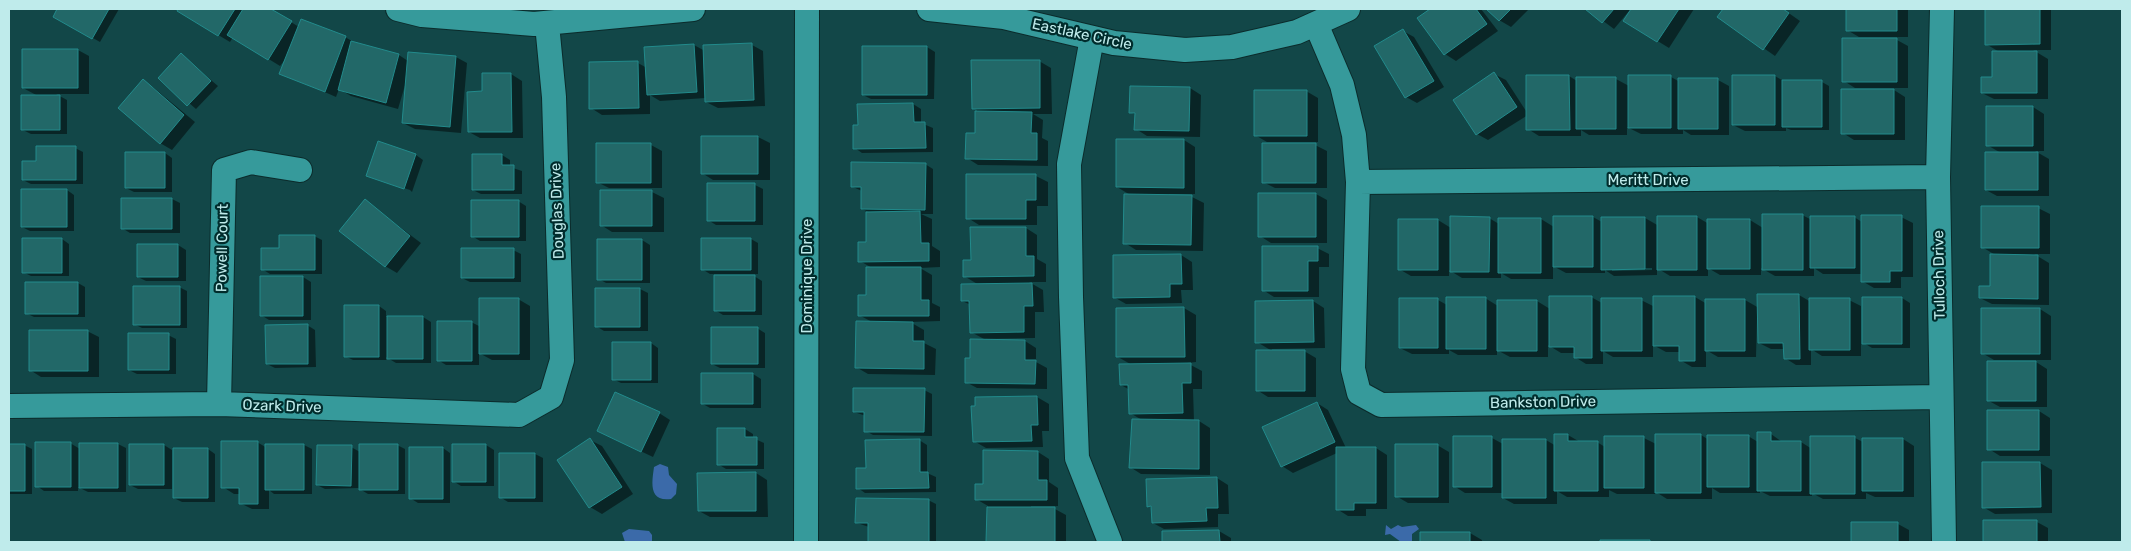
<svg xmlns="http://www.w3.org/2000/svg" width="2131" height="551" viewBox="0 0 2131 551" font-family="Rubik,sans-serif">
<style>
.water{fill:#3b6aa9}
.shadow{fill:#0007;fill-rule:evenodd}
.building{fill:#226868;stroke:#228b8c}
.lines{fill:none;stroke-linecap:round;stroke-linejoin:round}
.minor-casing{stroke:#0b2b2b;stroke-width:26}
.minor{stroke:#369a9b;stroke-width:24}
.labels{text-anchor:middle;dominant-baseline:central;stroke-width:4.5;stroke-linejoin:round;paint-order:stroke}
.street-label{font-size:15px;fill:#bfebeb;stroke:#002c2c}
</style>
<rect width="100%" height="100%" fill="#124748"/>
<path class="water" d="M660 464 668 467 669 475 677 484 676 494 671 499C648 502 652 482 654 467Z
M1386 525 1391 529 1398 525 1402 527 1416 525 1419 529 1412 534V542H1401L1390 534 1385 535Z
M629 529 649 531 652 535V541L625 542 622 533Z"/>
<path class="shadow" d="M59 9H119L100 42 54 16Z
M179 9H270L299 27 345 37 357 44 399 55 408 61 456 57 467 63 461 133 415 129 403 123 406 82 398 109 351 96 339 89 336 97 281 73 287 57 280 66 233 37 230 42 178 11Z
M1432 9H1481L1498 31 1456 61 1445 54 1419 18Z
M1488 9H1529L1511 27 1499 20Z
M1587 9H1694L1669 48 1625 21 1629 11 1614 29Z
M1725 9H1783L1800 21 1775 56 1719 17Z
M1847 9H1908V37H1859L1847 30Z
M1986 9H2051V50H2033L2048 59V99H1994L1982 93 1994 79 2001 53 1986 44Z
M1403 31 1414 37 1444 87 1417 103 1406 97Z
M1897 40 1908 46V88H1855L1844 81Z
M694 45 705 51 752 45 763 51 765 106 718 108 706 102V98L660 101 650 95V114L602 115 591 108 590 63H638L647 68Z
M927 47 935 52 934 99H871L863 95Z
M78 50 89 56V94H56L67 100V134H31L23 130 38 96 23 88Z
M181 55 218 86 196 109 160 78Z
M1039 61 1051 68 1052 114H1033L1043 120 1042 138 1048 141V166L978 165 967 158 976 134 977 110 973 108Z
M511 74 522 81 523 138H480L469 132 484 92Z
M1494 74 1506 80 1528 114 1569 76 1577 81 1616 79 1629 86 1671 77 1680 82 1718 80 1729 86V135H1691L1683 130V134H1641L1627 127V135H1589L1581 130V136H1539L1528 129V115L1488 140 1477 134Z
M1775 76 1785 82H1822L1829 86V130H1791L1786 128V131H1745L1733 125Z
M143 81 154 88 195 122 172 150 160 143Z
M1190 88 1201 95 1200 137 1147 136 1136 129V115L1130 112Z
M1894 90 1905 97V140H1854L1843 133Z
M1306 91 1318 98V142H1267L1255 135Z
M913 104 921 109V123L933 128V152L862 153 855 148Z
M2033 107 2044 114V151H2035L2049 159V196H1997L1986 190 2001 153 1987 145Z
M702 137H758L770 143V180H713L702 173Z
M1184 140 1195 147V194H1169V196L1192 197 1204 203 1203 251 1136 250 1125 243 1132 196 1117 187Z
M651 145 662 151V188H609L597 182Z
M1315 145 1327 151V188H1275L1263 182Z
M75 148 83 152V184H31L23 180 37 162Z
M165 153 172 158V192H134L126 188Z
M416 155 423 160 412 192 410 190 367 176Z
M502 155 510 160V167L522 171V194H481L473 190Z
M925 164 933 169V214H921L932 219V246L940 251V267L920 268 932 275V303L940 307V321L910 322 924 330V343L936 349 935 375 868 374 856 367 872 322 859 315 868 296 872 268 860 261 867 243 871 213 862 209V191L853 187Z
M968 176H1036L1048 182V206H1037V225H979L968 218Z
M708 185H755L763 189V225H716L708 220Z
M67 190 74 195V231H30L22 227Z
M601 192H652L664 198V232H612L601 225Z
M1316 194 1327 200V243H1271L1260 236Z
M122 199H172L180 203V233H130L122 228Z
M365 201 421 243 397 273 385 266Z
M518 201 526 206V241H480L472 236Z
M2038 208 2050 214V254H2034L2049 263V305L1992 304 1980 298 1991 288 1997 256 1982 247Z
M1802 215 1812 220 1854 217 1862 222 1901 217 1913 223V277H1901V288H1874L1862 281V274H1823L1814 268V276H1775L1761 268V275H1720L1708 268V276H1670L1657 268V275L1614 276 1605 270V273H1566L1553 266V279H1511L1501 273V278H1462L1449 270V276H1411L1399 269 1438 220 1451 228 1489 218 1499 224V219H1541L1554 227V217H1593L1602 222 1645 218 1659 226 1697 217 1709 224 1750 220 1763 228ZM1612 268H1652V270L1612 271Z
M1026 228 1037 235V259L1046 264V282H1029L1043 290 1044 312H1035V338L984 339 971 332V305L962 301 979 285 964 276 972 262Z
M314 236 322 240V274H270L262 269 281 249Z
M62 239 69 244V276H31L23 272Z
M751 239 758 243V274H710L702 269Z
M642 240 650 245V283H606L599 279Z
M178 245 186 250V281H146L138 277Z
M1317 248 1329 254V267H1319V297H1274L1263 290Z
M513 250 521 254V282H470L462 278Z
M1181 255 1192 262 1193 290H1181L1182 303 1126 304 1114 297Z
M754 276 762 281V315H723L715 310Z
M303 277 311 282V320H269L261 315Z
M78 283 85 287V317H34L26 313Z
M179 287 187 291V328H142L134 324Z
M640 289 648 293V331H604L596 326Z
M1799 295 1811 302 1849 300 1861 306V356H1822L1811 349V365H1796L1785 358V349H1771L1759 343V318H1757L1756 357H1718L1706 350V367H1692L1680 360V352H1666L1653 345V357H1613L1603 351V364H1586L1575 357V353H1561L1548 345V357H1510L1497 350V355H1458L1449 350V354H1412L1400 348 1438 300 1447 305 1485 298 1498 306 1537 301 1550 309 1591 297 1602 303 1641 300 1655 307 1695 297 1707 304V300H1745L1759 308Z
M1902 298 1910 303V348H1872L1864 343Z
M518 299 530 306V360H492L479 353V365H446L438 360 471 322 481 327Z
M1313 301 1324 308 1325 348 1272 349V351L1257 342Z
M379 306 386 311V317H423L431 322V363H396L386 357V360H353L345 356Z
M1184 308 1196 315V362L1187 363 1202 371V389H1193L1194 421H1199L1210 428V475L1141 474 1130 467V445H1133L1142 420 1130 413V390L1121 385 1132 365 1118 357Z
M2040 309 2051 316V360H1994L1982 353Z
M307 325 315 330 316 367 275 368 267 364Z
M757 328 765 333V368H720L712 364Z
M87 331 99 337V377H41L30 370Z
M168 335 176 339V374H137L129 370Z
M1025 341 1036 348V362L1047 368V389L977 388 966 382Z
M651 343 658 348V383H621L613 379Z
M1304 351 1316 358V397H1268L1257 390Z
M2036 362 2047 369V407H2000L1989 401Z
M703 374H753L761 379V408H710L703 404Z
M924 390 932 394V436L873 435 866 431V416L854 412Z
M1037 397 1049 404V431H1042L1043 447 986 448 974 441 977 398Z
M1317 403 1328 410 1346 448H1376L1387 455V509H1366V516H1348L1337 509V453L1293 473 1282 466Z
M2039 411 2050 418V456H2000L1989 449Z
M659 413 670 420 653 457 598 431Z
M745 429 753 434V438L764 443V469H726L718 464Z
M1771 434 1782 442H1801L1812 449 1855 438 1863 442 1903 439 1914 446V497H1875L1866 493V499H1823L1812 493V496H1770L1760 491V493H1720L1712 488V499H1667L1656 492V494H1617L1609 490V497H1567L1557 491V504H1514L1503 498V493H1465L1454 486V438H1492L1503 444 1546 440 1556 446 1568 435 1580 442H1597L1605 447V438H1644L1656 444 1701 435 1709 440 1748 436 1758 442Z
M590 440 602 446 633 494 602 514 590 507 559 460Z
M919 440 927 445V473L936 477V492L865 493 858 488 867 469Z
M257 442 267 448V445H304L312 449V494H274L269 490V509H252L240 503V494H234L223 487Z
M70 443 80 449V444H118L126 448V492H88L78 487V491H44L37 486Z
M9 445H24L32 449V494H9Z
M164 445 172 450V489H138L130 485Z
M397 445 405 449V494H368L358 488 325 489 317 485 351 447 360 452Z
M453 445H486L494 450V486H461L453 481Z
M1437 445 1449 452V503H1408L1396 496Z
M443 448 450 453V503H418L410 498Z
M208 449 215 454V502H182L174 498Z
M1038 452 1049 459V482L1058 488V506H1031V508L1055 509 1066 515V542H987L988 506 976 499 984 486Z
M500 454H535L543 458V502H508L500 497Z
M2040 463 2052 470V513L1995 514 1983 507Z
M756 473 767 480 768 517H710L699 511Z
M1217 478 1228 485 1229 514H1218V527L1164 529 1153 523 1152 508 1148 506Z
M928 500 936 504V542H869V527L857 523Z
M1984 522H2037L2048 528V542H1984Z
M1852 524H1898L1909 530V542H1852Z
M1219 531 1231 538V542H1163V532Z
M1422 533H1470L1482 540V542H1422Z
M1601 541H1650L1652 542H1601Z"/>
<path class="building" d="M57 9H109L92 39 53 17Z
M178 9H235L218 36 177 11Z
M243 9H271L292 21 268 60 227 35Z
M1430 9H1476L1487 24 1444 55 1417 18Z
M1486 9H1511L1499 21Z
M1585 9H1614L1602 23Z
M1631 9H1679L1657 42 1623 21Z
M1723 9H1783L1789 13 1763 50 1717 17Z
M1846 9H1897V31H1846Z
M1985 9H2040V44L1985 45Z
M301 19 346 36 325 92 279 74Z
M1403 29 1434 81 1405 98 1374 46Z
M1842 38H1897V82H1842Z
M351 41 399 54 386 103 338 90Z
M752 43 754 100 705 102 703 45Z
M694 44 697 92 647 95 644 47Z
M862 46H927V95H862Z
M22 49H78V88H22Z
M1992 51H2037V93H1981V77H1992Z
M408 52 456 56 450 127 402 123Z
M181 53 211 81 187 106 158 78Z
M971 60H1040V108L972 109Z
M638 61 639 108 589 109V62Z
M1494 72 1517 107 1476 135 1453 100Z
M482 73H511L512 132H468L467 92 482 91Z
M1526 75H1569L1570 130H1526Z
M1628 75H1671V128H1628Z
M1732 75H1775V125H1732Z
M1576 77H1616V129H1576Z
M1678 78H1718V129H1678Z
M143 79 184 115 160 144 118 108Z
M1782 80H1822V127H1782Z
M1130 86 1190 87 1189 131 1134 130 1135 113H1129Z
M1841 89H1894V134H1841Z
M1254 90H1307V136H1254Z
M21 95H60V130H21Z
M913 103 914 122H925L926 148 853 149V125H858L857 104Z
M1986 106H2033V146H1986Z
M975 111 1032 112 1031 133H1037V160L965 159 966 133H975Z
M701 136H758V174H701Z
M1116 139H1184V188L1116 187Z
M378 141 416 154 404 189 366 176Z
M596 143H651V183H596Z
M1262 143H1316V183H1262Z
M36 146H76V180H22V161H36Z
M125 152H165V188H125Z
M1985 152H2038V190H1985Z
M472 154H502V165H514V190H472Z
M851 162 926 163 925 210 861 209V187H851Z
M966 174H1036V200H1026V219H966Z
M707 183H755V221H707Z
M21 189H67V227H21Z
M600 190H652V226H600Z
M1258 193H1316V237H1258Z
M1124 194 1192 195 1191 245 1123 244Z
M121 198H172V229H121Z
M365 199 410 236 385 267 339 231Z
M471 200H519V237H471Z
M1981 206H2039V248H1981Z
M920 211 921 243H929V261L858 262V242H866V212Z
M1762 214H1803V270H1762Z
M1861 215H1902V271H1890V282H1861Z
M1450 216 1490 217 1489 272H1450Z
M1553 216H1593V267H1553Z
M1657 216H1697V270H1657Z
M1810 216H1855V268H1810Z
M1601 217H1645V269L1601 270Z
M1498 218H1541V273H1498Z
M1398 219H1438V270H1398Z
M1707 219H1750V269H1707Z
M970 227H1026V256H1034V276L963 277V260H971Z
M279 235H315V270H261V248H279Z
M22 238H62V273H22Z
M701 238H751V270H701Z
M597 239H642V280H597Z
M137 244H178V277H137Z
M1262 246H1318V261H1308V291H1262Z
M461 248H514V278H461Z
M1181 254 1182 284H1170V297L1113 298V255Z
M1990 254 2038 255V299L1979 298V286H1990Z
M866 267H921V300H929V316H858V295H866Z
M714 275H755V311H714Z
M260 276H303V316H260Z
M25 282H78V314H25Z
M1032 283 1033 306H1024V332L970 333 969 301H961V284Z
M133 286H180V325H133Z
M595 288H640V327H595Z
M1757 294H1799L1800 359H1784L1783 343H1758Z
M1549 296H1592V358H1574V347H1549Z
M1653 296H1695V361H1679V346H1653Z
M1446 297H1486V349H1446Z
M1862 297H1902V344H1862Z
M479 298H519V354H479Z
M1399 298H1438V348H1399Z
M1601 298H1642V351H1601Z
M1809 298H1850V350H1809Z
M1705 299H1745V351H1705Z
M1313 300 1314 342 1255 343V301Z
M1497 300H1537V351H1497Z
M344 305H379V357H344Z
M1184 307 1185 357H1116V308Z
M1981 308H2040V354H1981Z
M387 316H423V359H387Z
M437 321H472V361H437Z
M856 321 913 322V341H924V369L855 368Z
M308 324V364H266L265 325Z
M711 327H758V364H711Z
M29 330H88V371H29Z
M128 333H169V370H128Z
M970 339 1025 340V360H1036L1035 384 965 383V358H970Z
M612 342H651V380H612Z
M1256 350H1305V391H1256Z
M1987 361H2036V401H1987Z
M1191 363V383H1182L1183 413 1129 414 1128 385H1120L1119 364Z
M701 373H753V404H701Z
M853 388H925L924 432H864V412H853Z
M615 392 660 412 641 452 597 431Z
M1037 396 1038 425H1031L1032 441 973 442 971 406H975V397Z
M1317 402 1335 442 1281 467 1262 427Z
M1987 410H2039V450H1987Z
M1132 419 1199 420V469L1129 468Z
M717 428H745V437H757V465H717Z
M1757 432H1771V441H1801V491H1757Z
M1554 434H1568V441H1598V491H1554Z
M1655 434H1701V493H1655Z
M1707 435H1749V487H1707Z
M1453 436H1492V487H1453Z
M1604 436H1644V488H1604Z
M1810 436H1855V494H1810Z
M590 438 622 487 589 508 557 460Z
M1862 438H1903V491H1862Z
M920 439V472H928L929 488 856 489V468H866L865 440Z
M1502 439H1546V498H1502Z
M221 441H258V504H239V488H221Z
M35 442H71V487H35Z
M79 443H118V488H79Z
M9 444H25V491H9Z
M129 444H164V485H129Z
M265 444H304V490H265Z
M359 444H398V490H359Z
M452 444H486V482H452Z
M1395 444H1438V497H1395Z
M317 445H352L351 486 316 485Z
M409 447H443V499H409Z
M1336 447H1376V503H1354V510H1336Z
M173 448H208V498H173Z
M983 450 1038 451V480H1047V500H975V484H983Z
M499 453H535V498H499Z
M1982 462H2040L2041 507 1982 508Z
M756 472V511H698L697 473Z
M1217 477 1218 508H1206L1207 521 1152 523 1151 506 1147 507 1146 479Z
M856 498 929 499V542H868V523H855Z
M987 507H1055V542H986Z
M1983 520H2037V542H1983Z
M1851 522H1898V542H1851Z
M1219 530 1220 542H1162V531Z
M1420 532H1470V542H1420Z
M1600 540H1650V542H1600Z"/>
<g class="lines">
<g class="minor-casing">
<path id="minor" d="M398 9 422 15 534 24 693 9
M929 9 1004 17 1114 43 1185 50 1232 47 1297 32 1348 9
M1942 9 1938 177 1944 542
M1316 24 1342 85 1354 135 1358 182 1353 369 1359 393 1381 405 1941 397
M1092 38 1069 164 1071 297 1077 458 1110 542
M1358 182 1938 177
M219 404 224 170 251 162 300 170
M9 406 219 404 519 415 551 397 562 360 554 97 547 24
M806 542 807 9"/>
</g>
<use href="#minor" class="minor"/>
</g>
<g class="labels">
<g class="street-label">
<text transform="translate(1082 34) rotate(12)">Eastlake Circle</text>
<text x="1648" y="180">Meritt Drive</text>
<text transform="translate(557 211) rotate(-92)">Douglas Drive</text>
<text transform="translate(222 248) rotate(-89)">Powell Court</text>
<text transform="translate(1939 275) rotate(-91)">Tulloch Drive</text>
<text transform="translate(807 276) rotate(-90)">Dominique Drive</text>
<text transform="translate(1543 402) rotate(-1)">Bankston Drive</text>
<text transform="translate(282 406) rotate(2)">Ozark Drive</text>
</g>
</g>
<rect width="2131" height="551" fill="none" stroke="#bfebeb" stroke-width="20"/>
</svg>
